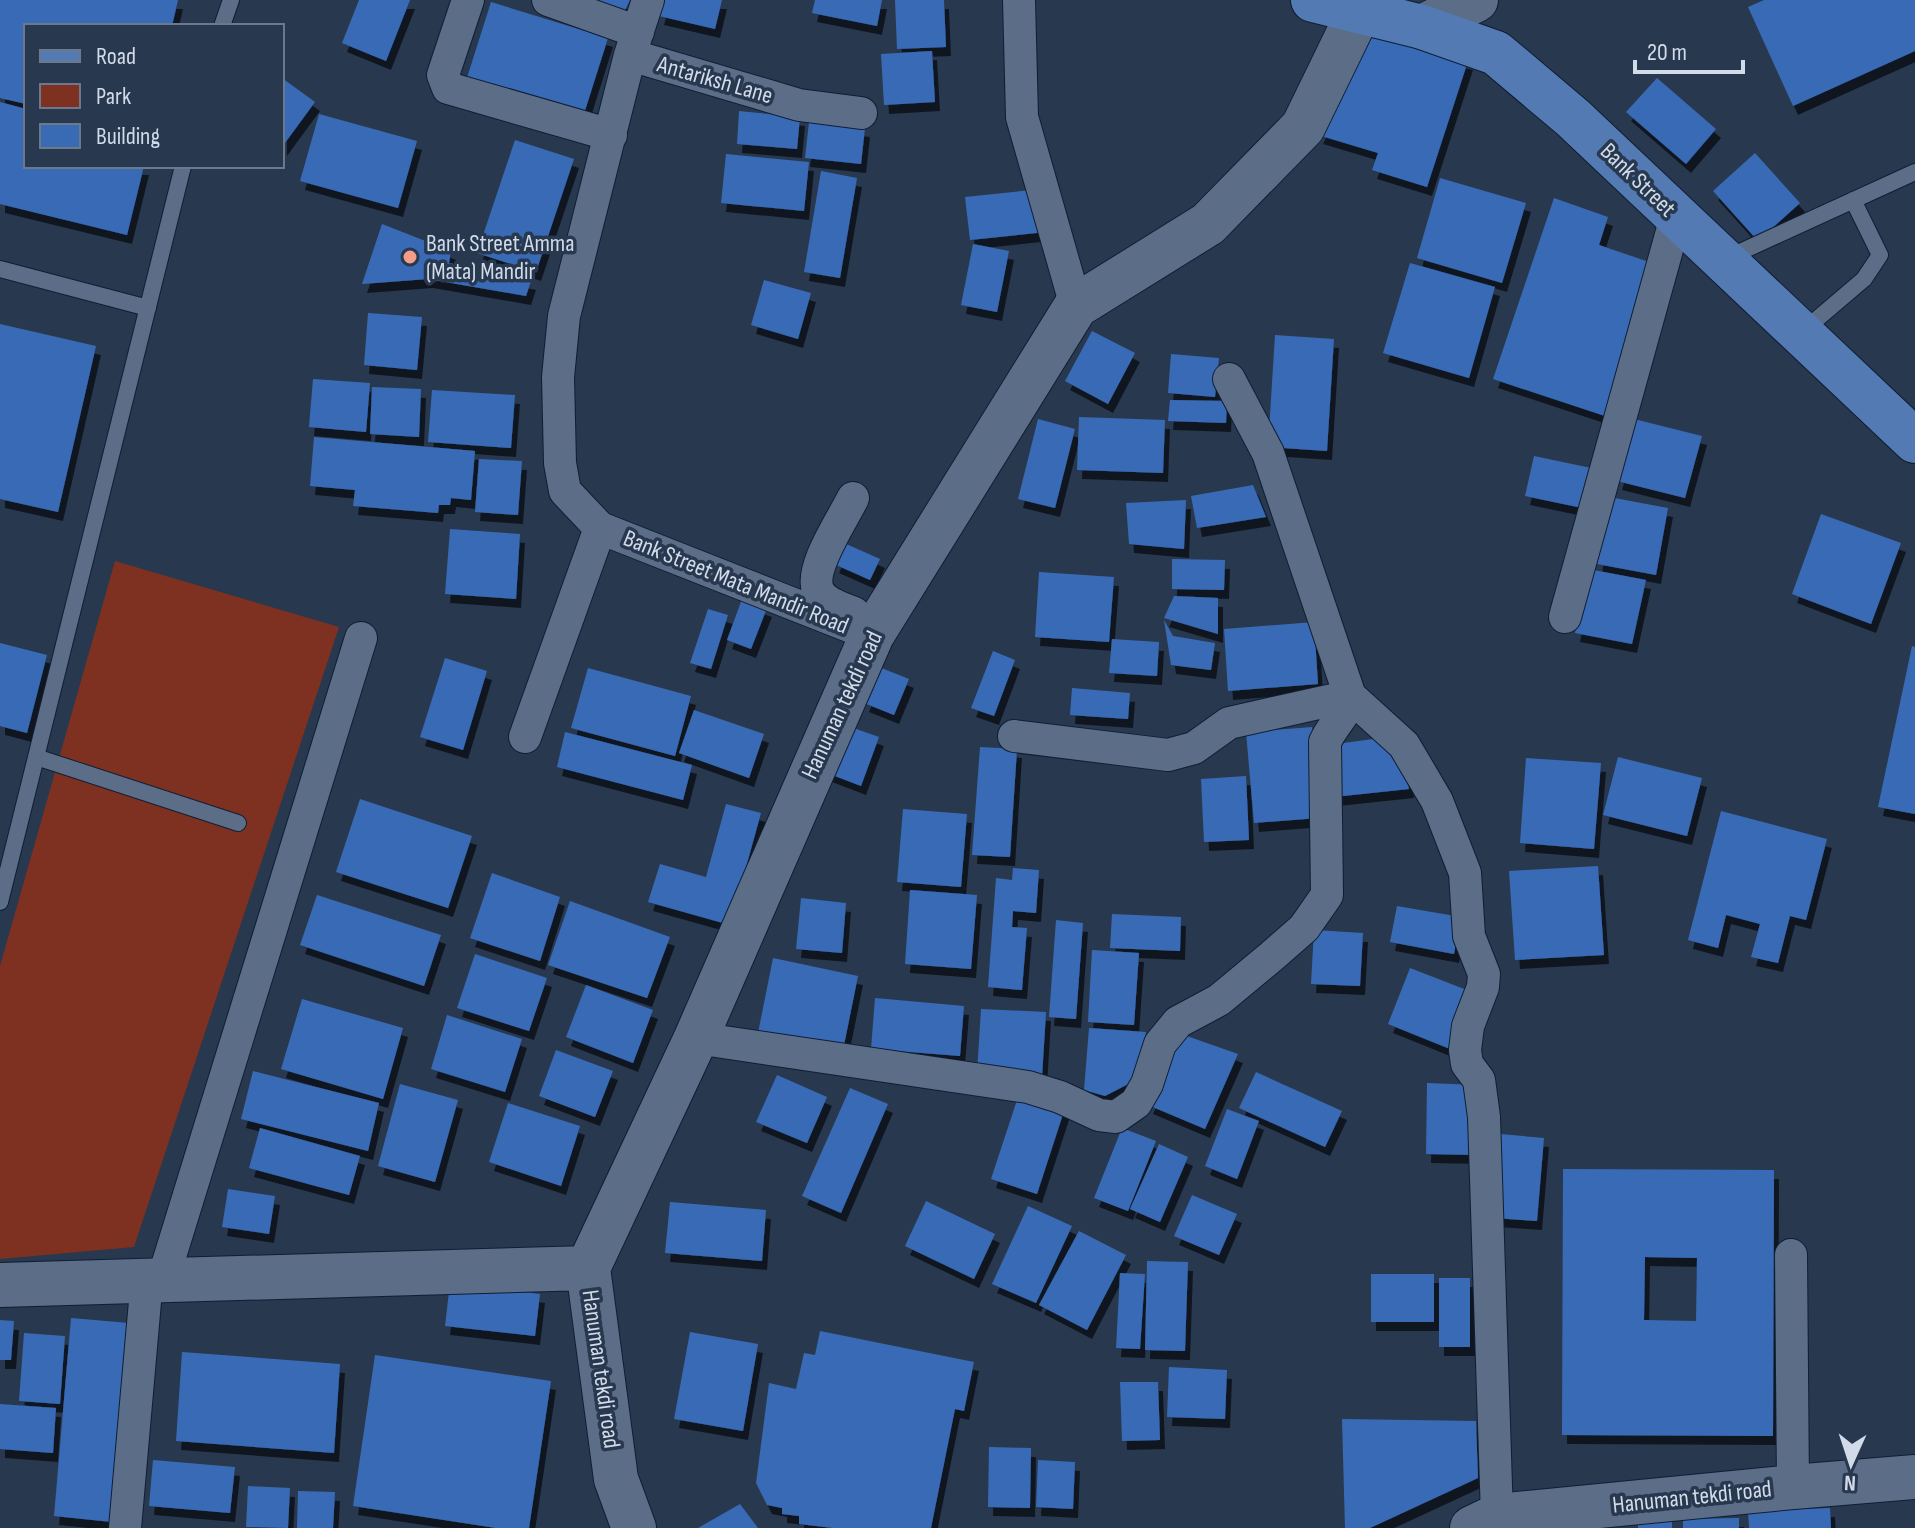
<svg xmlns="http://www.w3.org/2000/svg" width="1915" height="1528" viewBox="0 0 1915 1528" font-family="'Sofia Sans Condensed',sans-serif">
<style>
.green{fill:#7e3121}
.building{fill:#396bb5;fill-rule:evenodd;filter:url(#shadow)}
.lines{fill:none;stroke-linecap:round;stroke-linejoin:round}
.lane-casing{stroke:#101e34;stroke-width:18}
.street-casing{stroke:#101e34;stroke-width:34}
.secondary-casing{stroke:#101e34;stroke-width:46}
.primary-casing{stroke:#101e34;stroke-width:46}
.lane{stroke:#5b6d87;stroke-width:16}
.street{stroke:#5b6d87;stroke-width:32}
.secondary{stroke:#5b6d87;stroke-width:44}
.primary{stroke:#547ab3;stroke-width:44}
.poi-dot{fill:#f49e8a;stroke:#28384f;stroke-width:3}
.labels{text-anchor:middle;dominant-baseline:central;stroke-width:7;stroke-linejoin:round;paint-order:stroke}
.street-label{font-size:24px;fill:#d1dbea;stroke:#28384f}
.poi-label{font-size:24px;fill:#d1dbea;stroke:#28384f;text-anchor:start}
</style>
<defs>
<filter id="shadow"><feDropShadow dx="5" dy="9" stdDeviation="0" flood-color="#0009"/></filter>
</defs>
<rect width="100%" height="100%" fill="#28384f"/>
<path class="green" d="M115 561 339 627 134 1247 0 1259V966Z"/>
<path class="building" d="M0 0H178L172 26H26V104L0 98Z
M359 0H410L386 61 342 43Z
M581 0H630L623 14Z
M663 0H722L715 29 659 16Z
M815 0H882L877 26 812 13Z
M895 0H944L946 47 897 49Z
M1764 0H1915V51L1793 106 1748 7Z
M491 2 608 38 582 120 465 84Z
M1365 36 1468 61 1427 187 1372 170 1378 153 1318 135Z
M932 51 935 102 884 105 881 54Z
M282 78 315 102 282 147Z
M1657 78 1716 129 1686 164 1626 112Z
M0 102 26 109V166H144L127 235 0 204Z
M739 111 800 117 797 149 737 144Z
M319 114 417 141 398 208 300 181Z
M809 122 865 128 861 164 805 158Z
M515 140 574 159 536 272 477 253Z
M1755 153 1800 203 1758 241 1713 191Z
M726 154 809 162 804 211 721 203Z
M821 171 857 178 840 278 804 272Z
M1440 178 1526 203 1502 283 1417 258Z
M1041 189 1046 232 970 240 965 197Z
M1554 198 1608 217 1599 245 1655 264 1605 416 1493 379Z
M382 224 451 251 449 263 531 281 526 296 428 279 362 284Z
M973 244 1009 251 997 312 961 305Z
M1410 263 1495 287 1469 378 1383 353Z
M764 280 811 293 798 339 751 325Z
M368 313 422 317 417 370 364 365Z
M0 324 96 346 58 512 0 499Z
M1092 331 1135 353 1108 404 1065 381Z
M1275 335 1334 339 1327 451 1268 447Z
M1171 354 1219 358 1215 397 1168 393Z
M313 379 370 383 366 432 309 427Z
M372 387 421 389 419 437 370 434Z
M432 390 515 395 511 448 428 442Z
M1170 400 1227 401 1226 423 1168 421Z
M1079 417 1165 420 1163 473 1077 470Z
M1038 419 1075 429 1055 508 1018 499Z
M1634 419 1702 436 1685 498 1617 481Z
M314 437 475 451 471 500 451 498 450 505H439L438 513 353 506 355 490 310 486Z
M1534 456 1596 469 1587 509 1525 496Z
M479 459 522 461 518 515 475 512Z
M1253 485 1266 517 1197 528 1191 496Z
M1609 497 1668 508 1656 575 1597 564Z
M1186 500 1184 549 1129 544 1126 503Z
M1821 514 1901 543 1871 624 1792 594Z
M450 529 520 534 516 599 445 594Z
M844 543 880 559 870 580 834 564Z
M1172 559 1225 560 1224 590 1172 589Z
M1588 569 1646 580 1632 644 1575 633Z
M1039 572 1114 577 1109 642 1035 637Z
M1174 596 1218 598V634L1164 618Z
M742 599 767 608 751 649 727 640Z
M708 609 728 615 711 669 690 663Z
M1164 620 1173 636 1215 643 1211 670 1171 665Z
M1314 622 1318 684 1228 691 1224 629Z
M1112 639 1159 642 1157 676 1109 673Z
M0 643 47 655 27 733 0 726Z
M1912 646 1915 647V814L1878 807Z
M993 651 1015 660 994 716 971 708Z
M445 658 487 671 463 750 420 737Z
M879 667 909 679 894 715 864 703Z
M588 668 691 696 675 756 571 728Z
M1072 688 1130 693 1128 719 1070 715Z
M694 710 764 734 749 778 679 753Z
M845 725 879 737 861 786 827 773Z
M1312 727 1319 818 1254 823 1246 732Z
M565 732 692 765 683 800 557 767Z
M1388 737 1405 769 1409 789 1334 797 1329 745Z
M980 747 1017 749 1010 857 972 855Z
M1618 757 1702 778 1687 836 1603 815Z
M1526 758 1601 763 1594 849 1520 843Z
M1246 776 1249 840 1204 842 1201 779Z
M360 799 472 836 448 908 336 872Z
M726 804 761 813 730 925 648 902 660 864 706 877Z
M903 809 967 814 961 887 897 882Z
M1721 811 1827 839 1806 920 1790 916 1778 963 1751 957 1760 924 1726 915 1718 948 1688 940Z
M1598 866 1604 955 1515 960 1509 871Z
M1013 868 1039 870 1036 913 1013 911 1012 927 1027 928 1022 990 988 987 996 878 1012 880Z
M492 873 560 897 540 961 470 938Z
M910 890 977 895 971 969 905 964Z
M317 895 441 935 424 986 300 945Z
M801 898 846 903 842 953 796 949Z
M570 901 670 937 647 998 548 965Z
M1397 906 1461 917 1454 954 1390 942Z
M1112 914 1181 917 1180 951 1110 948Z
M1056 920 1083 923 1076 1019 1049 1017Z
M1314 930 1363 933 1360 986 1311 984Z
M1092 950 1139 953 1134 1025 1088 1022Z
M475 954 547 978 529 1031 457 1008Z
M773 958 858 976 842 1055 757 1038Z
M1410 968 1472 992 1450 1049 1388 1024Z
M586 985 653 1010 633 1063 566 1037Z
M875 998 964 1006 960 1056 871 1049Z
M302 999 403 1028 383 1099 281 1069Z
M981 1009 1046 1012 1042 1077 977 1073Z
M447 1015 522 1039 505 1092 431 1069Z
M1089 1028 1146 1032 1136 1080 1105 1096 1084 1090Z
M1181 1034 1238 1054 1205 1129 1148 1105Z
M556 1050 613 1071 595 1117 539 1096Z
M253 1071 379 1103 368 1151 241 1119Z
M1256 1072 1342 1111 1325 1147 1239 1108Z
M777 1075 827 1097 807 1143 756 1122Z
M1427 1083 1477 1085 1475 1155 1426 1154Z
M400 1084 458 1100 435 1182 378 1166Z
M850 1088 888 1104 841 1213 802 1196Z
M1019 1094 1065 1108 1037 1194 991 1179Z
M508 1103 580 1126 561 1186 489 1162Z
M1227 1109 1259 1121 1237 1179 1205 1166Z
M260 1128 360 1156 349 1195 249 1168Z
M1122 1128 1156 1141 1128 1211 1094 1198Z
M1500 1134 1544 1138 1537 1221 1493 1218Z
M1159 1144 1188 1157 1160 1222 1130 1209Z
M1563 1169 1774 1170 1773 1436 1562 1435ZM1645 1257 1697 1258 1696 1321 1644 1320Z
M228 1189 275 1196 269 1234 222 1227Z
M1192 1195 1237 1214 1219 1255 1174 1236Z
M926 1201 995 1234 974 1279 905 1246Z
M670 1202 766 1210 762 1261 665 1253Z
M1028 1206 1072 1226 1036 1303 992 1284Z
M1079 1231 1126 1255 1087 1330 1039 1305Z
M1147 1261 1188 1262 1185 1351 1145 1350Z
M1120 1273 1145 1274 1140 1349 1116 1348Z
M1371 1274H1434V1322H1371Z
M1439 1278H1470V1347H1439Z
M450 1283 540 1294 535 1336 445 1326Z
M71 1318 129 1323 112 1522 54 1516Z
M0 1320 14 1321 11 1360H0Z
M820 1331 974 1362 964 1411 955 1409 931 1528H833L799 1524V1516L782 1514V1508L767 1505 756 1483 769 1383 796 1389 804 1353 815 1355Z
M690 1332 758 1344 743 1431 674 1419Z
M24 1333 65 1336 60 1404 19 1401Z
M182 1352 340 1364 334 1453 176 1441Z
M375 1355 551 1381 529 1528H496L353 1506Z
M1169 1367 1227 1370 1225 1419 1167 1417Z
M1120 1382H1158L1160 1440 1122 1441Z
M0 1404 56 1408 53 1453 0 1449Z
M1342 1419 1476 1421 1478 1478 1370 1528H1345Z
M989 1447 1031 1448 1030 1508 988 1507Z
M153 1460 235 1467 230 1513 149 1506Z
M1038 1460 1075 1462 1073 1509 1036 1507Z
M248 1486 290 1488 288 1528 246 1527Z
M298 1491 335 1492 333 1528H297Z
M740 1504 758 1528H698Z
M1830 1508 1831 1528H1749L1748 1511Z
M1739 1518V1528H1683V1519Z
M1638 1519 1672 1520V1528H1638Z"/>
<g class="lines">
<g class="lane-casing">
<path id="lane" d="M222 26 231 0
M1727 258 1915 172
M0 269 148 308
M1803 331 1864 279 1880 255 1853 200
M36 757 238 823
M0 902 183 166"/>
</g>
<g class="street-casing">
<path id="street" d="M468 0 443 75 448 88 611 135
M548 0 638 32
M1019 0 1022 117 1076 306
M630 55 799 105 861 113
M853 498C843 519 809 568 818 590 823 603 842 608 854 613
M600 528 872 635
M1565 617 1676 217
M1014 736 1168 755 1194 748 1229 723 1350 696 1404 745 1437 801 1465 873 1469 936 1484 974 1483 987 1468 1026 1465 1050 1467 1064 1479 1080 1484 1117 1497 1516
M525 737 600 528 565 491 560 463 558 377 564 316 630 55 648 0
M696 1038 1028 1087 1060 1097 1099 1115 1116 1117 1136 1103 1147 1084 1160 1044 1178 1022 1219 1000 1272 956 1304 928 1327 895 1325 742C1333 724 1346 716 1350 696L1268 453 1229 379
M1791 1255 1793 1487
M163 1279 361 638
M125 1528 147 1279"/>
</g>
<g class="secondary-casing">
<path id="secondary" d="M1422 27 1476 0
M0 1285 588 1268
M634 1528 616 1479 588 1268 696 1038 872 635 1076 306 1208 224 1303 127 1359 12
M1472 1528 1497 1516 1793 1487 1915 1477"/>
</g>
<g class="primary-casing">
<path id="primary" d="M1313 0 1422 27 1496 53 1573 118 1915 441"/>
</g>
<use href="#lane" class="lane"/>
<use href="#street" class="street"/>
<use href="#secondary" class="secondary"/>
<use href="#primary" class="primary"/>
</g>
<circle class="poi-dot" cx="410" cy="257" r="8"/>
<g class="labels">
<g class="street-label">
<text transform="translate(715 80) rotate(16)">Antariksh Lane</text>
<text transform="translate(1638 180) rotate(44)">Bank Street</text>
<text transform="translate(736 582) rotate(22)">Bank Street Mata Mandir Road</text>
<text transform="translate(842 705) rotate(-65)">Hanuman tekdi road</text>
<text transform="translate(601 1369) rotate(82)">Hanuman tekdi road</text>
<text transform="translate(1692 1497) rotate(-6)">Hanuman tekdi road</text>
</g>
<g class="poi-label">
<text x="426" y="243">Bank Street Amma<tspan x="426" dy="28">(Mata) Mandir</tspan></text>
</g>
</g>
<rect x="24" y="24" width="260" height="144" fill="#28384f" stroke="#6c798d" stroke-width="2"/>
<rect x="40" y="50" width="40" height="12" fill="#547ab3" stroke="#6c798d" stroke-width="2"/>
<text x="96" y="64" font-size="24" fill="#d1dbea">Road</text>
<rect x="40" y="84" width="40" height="24" fill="#7e3121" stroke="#6c798d" stroke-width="2"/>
<text x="96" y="104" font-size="24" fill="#d1dbea">Park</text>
<rect x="40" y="124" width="40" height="24" fill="#396bb5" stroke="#6c798d" stroke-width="2"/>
<text x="96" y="144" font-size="24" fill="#d1dbea">Building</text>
<g transform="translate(1851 1464) rotate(183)" stroke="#28384f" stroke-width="6" paint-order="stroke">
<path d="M0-6L14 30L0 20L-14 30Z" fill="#d1dbea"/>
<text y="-12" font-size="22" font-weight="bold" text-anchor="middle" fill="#d1dbea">N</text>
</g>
<path d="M1635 60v12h108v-12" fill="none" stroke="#d1dbea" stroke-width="4"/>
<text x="1647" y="60" font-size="24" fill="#d1dbea" stroke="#28384f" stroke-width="6" paint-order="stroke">20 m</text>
</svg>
